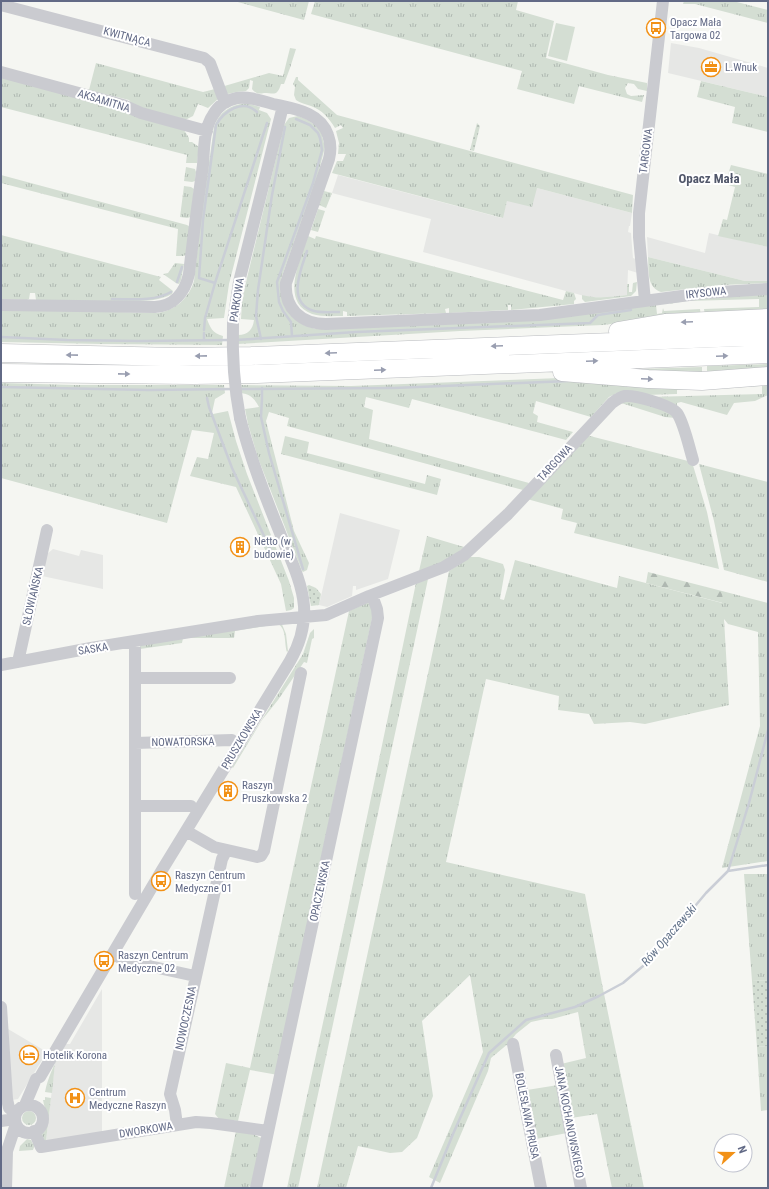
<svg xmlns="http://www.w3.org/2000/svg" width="769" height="1189" viewBox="0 0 769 1189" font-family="'Roboto Condensed',sans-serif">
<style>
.built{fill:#e6e7e5}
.grass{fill:url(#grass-tufts)}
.forest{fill:url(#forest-firs)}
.garden{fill:url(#garden-dots)}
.pitch{fill:#d4ded3}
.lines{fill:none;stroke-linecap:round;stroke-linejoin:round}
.stream{stroke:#caced6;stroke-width:2.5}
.highway-casing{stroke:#b9bbbf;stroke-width:19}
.minor{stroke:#cacbd0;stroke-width:12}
.highway{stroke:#fff;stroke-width:18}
.minor-bridge{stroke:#cacbd0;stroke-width:12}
.oneway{fill:#999eb0}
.labels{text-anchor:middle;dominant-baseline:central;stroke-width:4;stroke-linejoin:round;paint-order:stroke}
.poi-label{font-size:11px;fill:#626a86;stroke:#fff;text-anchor:start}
.street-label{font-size:11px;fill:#626a86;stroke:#fff}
.water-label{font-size:12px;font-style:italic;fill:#63738a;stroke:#fff}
.quarter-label{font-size:13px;font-weight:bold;fill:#51576a;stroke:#fff}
</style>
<defs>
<pattern id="grass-tufts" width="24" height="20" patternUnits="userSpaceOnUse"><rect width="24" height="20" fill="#d4ded3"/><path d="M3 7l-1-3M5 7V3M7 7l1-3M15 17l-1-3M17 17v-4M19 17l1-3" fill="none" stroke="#afb8b1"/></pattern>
<pattern id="forest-firs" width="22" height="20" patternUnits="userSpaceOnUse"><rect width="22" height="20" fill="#d4ded3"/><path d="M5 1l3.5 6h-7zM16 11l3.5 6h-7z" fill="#afb8b1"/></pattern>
<pattern id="garden-dots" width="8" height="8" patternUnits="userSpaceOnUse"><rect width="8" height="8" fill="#d4ded3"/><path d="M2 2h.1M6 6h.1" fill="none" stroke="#afb8b1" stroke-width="1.8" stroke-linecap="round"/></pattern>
</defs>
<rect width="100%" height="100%" fill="#f5f6f2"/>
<path class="built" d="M671 43 699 48 768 68V97L668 73Z
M338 175 502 218 507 201 537 188 632 213 630 226H629L628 232 631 233 633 258 636 259 638 273 628 270 627 295 611 297H588L423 252 431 219 332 193Z
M709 233 768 247V281H745L648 257 647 237 705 253Z
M340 513 400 530 388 579 356 590V586H353L352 596 327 607 319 605Z
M53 549 79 556 81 550 103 555V589L42 576 47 554Z
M102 989V1132L46 1141 55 1063 66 1044H70Z
M8 1029 47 1052 18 1099 12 1100Z"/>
<path class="grass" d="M234 1H309L304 20Z
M315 1H518L516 10 554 21 546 58 608 75 647 83V91L638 89 634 84 628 83 625 88 627 94 631 96 644 95 642 102 579 86 574 104 517 89 522 71 311 14Z
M684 1H733L768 10V23L695 4H683Z
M290 48 296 49 290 68 284 84H281C277 97 274 93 264 93 259 94 256 94 252 89L253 81 250 80 249 88 246 91 236 92 228 94 221 87 269 73 283 76Z
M96 63 203 92 215 89 218 99 208 108 198 104 193 116 185 120 133 106 129 100 89 90Z
M1 77 123 109 184 130 189 138V142H192L199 147 197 163H186L187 155 1 107Z
M296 77H298V80L337 115 633 195 632 213 537 188 532 207 507 201 503 218 332 173 337 161H343L346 154H338L339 143 336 131 343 128 341 125 335 128C329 118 322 110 311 106 306 104 300 103 296 100L294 95 295 87 293 84Z
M701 81 768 97V132L732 123 735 107 697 97Z
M246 103 260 107 259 110 267 113 271 119 229 284 224 318 207 319C210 327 212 333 223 336L222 345 102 344 1 342V309L157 313C175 311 189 298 194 281L200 226 214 127C219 112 230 105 246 103Z
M298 116 306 119 315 125 321 132 325 147 318 174 281 279C278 305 290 323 316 329L656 305 657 314 662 313 663 308 664 311 700 309 701 316 656 318 603 325 460 331 238 344V335C248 335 253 329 254 320L241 319 242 302 247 278 284 125 289 118Z
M731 165 768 174V247L718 236 723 219 727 220 735 187 725 184Z
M186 167 195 169 196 172 195 181 192 182 184 181Z
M1 175 187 225 190 227 186 255 183 256H176L178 229 1 183Z
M184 186 191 187 194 189 191 217 187 218 180 217Z
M324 191 332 193 326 208 319 205Z
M318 209 325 211 318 232 311 230Z
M1 235 161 277 159 280 173 291 172 294C157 302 140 301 123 301 94 302 65 301 36 300L35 293H30L29 299 27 300 1 299Z
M308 236 315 239 316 236 563 300 566 291 574 293 576 299 574 301V304L511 310V305H508V310L449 313V308L445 309 446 313 347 316V312L343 311V316C333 316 321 317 312 314 279 302 301 258 308 236Z
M648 257 745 281H767L768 283 722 285 661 292C646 287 649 269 648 257Z
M175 263 184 264 181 280 179 284 176 283 163 274 168 273Z
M637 282 636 291 631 296 585 302 582 299V295C596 299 612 297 627 295V284H629V292H632L633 283Z
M768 293V313L705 316 704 309 759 307V299L687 301 667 304 693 298Z
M768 364V370L707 375V366Z
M702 367V375L639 369Z
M560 378 703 389 677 390V394L645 395 617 393 609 397 591 417 536 401 533 413 538 416 537 422 573 432 566 440 412 399 409 408 366 397 364 407 373 410 369 439 529 483 523 490 287 426 289 418 269 412 266 421 294 531 309 563 307 570 303 572 302 571 258 458 248 424 245 409 259 407C255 399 250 394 241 393L240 385 351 386Z
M768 381V395L755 401 734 403 727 415 681 402 677 403V406L649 397 762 394V386L707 388Z
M1 383 75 385H224L225 393 215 399 212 413 213 414 228 411 236 441 247 474 289 581 294 598V608L291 610 286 611 281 584 236 487 190 476 197 457 208 459 214 433 192 430 167 523 1 478Z
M623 399 667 409 676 418 665 417 618 402Z
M586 435 692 462 707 512 719 569 574 533 577 523 561 519 563 509 527 499Z
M285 436 309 442 307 453 425 484 427 475 441 479 437 495 281 454Z
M699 464 768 482V582L724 570 714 521Z
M427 536 464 547 450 560 419 571Z
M470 557H479L503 564 505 570 500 599 504 600 515 560 617 588 619 576 722 603V591L768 603V861L722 868 760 726 758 632 728 624 724 619 729 705 645 724 630 722 594 724 589 714 558 710 559 696 486 679 446 862 585 894 602 984 644 1188H612L597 1114 571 1118 561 1064 586 1058 578 1012 552 1019H545L531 1022 516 1034 509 1043 491 1058 488 1071 440 1183 429 1177 483 1052 470 975 422 1021 433 1096 417 1138 402 1152 390 1153 358 1146 346 1188H317L438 627 449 571Z
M428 579 298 1188H287L346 917 416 583Z
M369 602 374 609 301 953 278 1075 250 1070 238 1121 219 1119 215 1114 226 1063 250 1068 349 611Z
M281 622 286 634 288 651 287 652C284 644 287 629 278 624L235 631 234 638H183L182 643 140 649V643Z
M314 629V638L312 639 307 663 304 662 278 700 262 720 233 768 232 767 303 654 310 633Z
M744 874H768V980L752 981Z
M768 1046V1110L761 1111 757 1047Z
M61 1052 55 1063 52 1093 45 1092C48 1077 54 1065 61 1052Z
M558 1085 567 1133 536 1139 527 1090Z
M45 1097 51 1098 46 1141H44L41 1135C51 1114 47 1121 43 1100H45Z
M22 1118a7 7 0 1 1 14 0a7 7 0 1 1-14 0Z
M236 1131 253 1134 261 1138 254 1184 247 1188H224Z
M27 1139 31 1140 33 1144H35L33 1150 19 1151 20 1146Z"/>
<path class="forest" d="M648 572 722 591 723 603 646 583Z"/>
<path class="garden" d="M477 123 480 126 474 151 470 150Z
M309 585 316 588 321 594 319 605 311 606 307 586Z
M768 980V1046L757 1047 752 981Z"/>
<path class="pitch" d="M556 23 575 27 567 61 548 56Z"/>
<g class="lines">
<path class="stream" d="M307 251C301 269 286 303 314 311 321 313 331 312 339 312
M177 282 182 267
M215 283 199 278 203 220 216 125C224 111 243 98 257 112
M112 299C131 299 153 302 171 292
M204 330 205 318 215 283 267 123
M292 336 291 322 283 311 279 302 277 282 313 183 322 150 320 138 318 133 310 125 296 119
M1 337 67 340 140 341 229 340
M261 339 256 316 258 290 272 195 285 127
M204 340V333
M236 340 356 332 590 323 598 315 631 310
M1 387 149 390 233 389
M394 388 569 381
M240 389 393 388
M262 397V388
M207 398 209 407 232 468 274 557
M262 398 261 417 269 453 303 569
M728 871 749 803 768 730
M431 1188 453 1134 489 1053 526 1020 575 1007 599 996 623 983 649 961 706 893 728 871 768 865"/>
<g class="highway-casing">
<path id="highway" d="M618 331 665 323 768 318
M1 353 177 357 251 356 768 336
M562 372 648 379 702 381 768 376
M1 373 193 375 257 374 768 354"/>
</g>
<path class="minor" d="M1 5 204 58 210 63 225 103
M1 72 123 105 141 113 207 131
M645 301 639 237V213L663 1
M1 305 155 307C174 306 185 292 189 274 193 238 198 201 203 165 204 149 204 128 213 115 218 106 227 100 237 98 249 96 262 101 273 104 295 109 320 112 328 135 331 143 331 151 329 159L286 283C284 308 301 324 326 324L540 315 704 293 768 289
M233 322 239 282 283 106
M18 662 47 530
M1 665 91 648 258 621 326 615 369 596 444 567 464 555 508 514 612 403C616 400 620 397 625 396 635 395 671 405 677 413 684 423 689 447 693 460
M135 678H230
M135 743 232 740
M135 806H191
M186 831 214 847 257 857 261 856 264 851 301 673
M135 894V642
M113 954 126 961 195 976
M1 1007 7 1099 9 1108 16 1114
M513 1044 541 1188
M556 1055 581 1188
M25 1105 36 1079 40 1077 162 870 290 661C300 644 305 625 304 606 302 581 289 556 280 533 265 496 250 458 240 418
M15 1119a14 14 0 1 1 28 0a14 14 0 1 1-28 0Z
M1 1121 15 1119
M177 1125 175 1110 170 1094 222 859 226 851
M34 1131 41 1147 196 1122 211 1123 268 1131
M6 1188 7 1151 16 1124
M256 1188 378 618 377 609 372 595"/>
<use href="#highway" class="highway"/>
<path class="minor-bridge" d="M233 322C232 355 234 386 240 418"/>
</g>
<defs><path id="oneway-solid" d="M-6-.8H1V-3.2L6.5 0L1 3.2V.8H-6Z"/></defs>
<g class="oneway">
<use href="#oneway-solid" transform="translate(687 322) rotate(177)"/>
<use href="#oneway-solid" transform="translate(497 346) rotate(177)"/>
<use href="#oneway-solid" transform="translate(331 353) rotate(178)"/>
<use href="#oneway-solid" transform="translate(72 355) rotate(-179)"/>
<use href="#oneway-solid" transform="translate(201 356) rotate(179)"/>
<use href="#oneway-solid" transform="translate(722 356) rotate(-2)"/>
<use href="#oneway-solid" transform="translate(592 361) rotate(-2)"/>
<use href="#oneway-solid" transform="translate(380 370) rotate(-2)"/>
<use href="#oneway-solid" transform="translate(124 374) rotate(1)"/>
<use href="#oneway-solid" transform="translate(647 379) rotate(3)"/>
</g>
<defs>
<g id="bus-ring" transform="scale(1)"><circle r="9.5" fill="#fff" stroke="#f29116" stroke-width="1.5"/><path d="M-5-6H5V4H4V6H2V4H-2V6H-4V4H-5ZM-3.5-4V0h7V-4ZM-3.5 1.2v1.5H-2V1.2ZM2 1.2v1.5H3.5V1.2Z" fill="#f29116"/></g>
<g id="office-ring" transform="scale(1)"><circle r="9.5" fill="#fff" stroke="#f29116" stroke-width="1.5"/><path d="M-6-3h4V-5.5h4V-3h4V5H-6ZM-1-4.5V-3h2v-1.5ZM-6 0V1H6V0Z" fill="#f29116"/></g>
<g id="building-ring" transform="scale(1)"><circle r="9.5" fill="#fff" stroke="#f29116" stroke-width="1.5"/><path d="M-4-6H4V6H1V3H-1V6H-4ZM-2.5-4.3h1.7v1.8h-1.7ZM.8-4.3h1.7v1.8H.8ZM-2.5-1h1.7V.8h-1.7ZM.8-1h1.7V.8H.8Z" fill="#f29116"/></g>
<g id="hotel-ring" transform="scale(1)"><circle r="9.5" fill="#fff" stroke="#f29116" stroke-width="1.5"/><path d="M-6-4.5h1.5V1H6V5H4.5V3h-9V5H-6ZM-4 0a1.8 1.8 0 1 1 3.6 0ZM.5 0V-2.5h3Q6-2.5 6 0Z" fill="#f29116"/></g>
<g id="hospital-ring" transform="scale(1)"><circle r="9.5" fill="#fff" stroke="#f29116" stroke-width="1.5"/><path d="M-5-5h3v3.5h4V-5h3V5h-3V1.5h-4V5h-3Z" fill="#f29116"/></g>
</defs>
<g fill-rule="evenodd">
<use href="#bus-ring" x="656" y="28"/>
<use href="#office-ring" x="711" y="67"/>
<use href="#building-ring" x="240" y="547"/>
<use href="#building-ring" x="228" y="791"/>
<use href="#bus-ring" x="161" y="881"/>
<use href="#bus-ring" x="104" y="961"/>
<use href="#hotel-ring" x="29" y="1055"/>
<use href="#hospital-ring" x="75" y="1098"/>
</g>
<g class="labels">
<g class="poi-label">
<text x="670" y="22">Opacz Mała<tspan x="670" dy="13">Targowa 02</tspan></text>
<text x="725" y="67">L.Wnuk</text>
<text x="254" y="541">Netto (w<tspan x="254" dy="13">budowie)</tspan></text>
<text x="242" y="785">Raszyn<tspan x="242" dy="13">Pruszkowska 2</tspan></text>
<text x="175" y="875">Raszyn Centrum<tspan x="175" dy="13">Medyczne 01</tspan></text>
<text x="118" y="955">Raszyn Centrum<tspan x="118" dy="13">Medyczne 02</tspan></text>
<text x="43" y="1055">Hotelik Korona</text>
<text x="89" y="1092">Centrum<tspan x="89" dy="13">Medyczne Raszyn</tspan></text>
</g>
<g class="street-label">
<text transform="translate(127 37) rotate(15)">KWITNĄCA</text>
<text transform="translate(104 101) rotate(17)">AKSAMITNA</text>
<text transform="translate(646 151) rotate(-83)">TARGOWA</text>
<text transform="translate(706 293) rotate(-6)">IRYSOWA</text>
<text transform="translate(237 300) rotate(-81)">PARKOWA</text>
<text transform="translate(555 463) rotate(-47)">TARGOWA</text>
<text transform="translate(33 596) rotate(-77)">SŁOWIAŃSKA</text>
<text transform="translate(93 649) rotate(-9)">SASKA</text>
<text transform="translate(242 739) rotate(-59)">PRUSZKOWSKA</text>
<text transform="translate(183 742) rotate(-1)">NOWATORSKA</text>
<text transform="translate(320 891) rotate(-78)">OPACZEWSKA</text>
<text transform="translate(186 1018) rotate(-78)">NOWOCZESNA</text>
<text transform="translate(527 1116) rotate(79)">BOLESŁAWA PRUSA</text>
<text transform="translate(569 1122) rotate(79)">JANA KOCHANOWSKIEGO</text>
<text transform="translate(146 1130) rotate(-9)">DWORKOWA</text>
</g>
<g class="water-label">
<text transform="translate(669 935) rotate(-49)">Rów Opaczewski</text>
</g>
<g class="quarter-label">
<text x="709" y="178">Opacz Mała</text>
</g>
</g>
<rect width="769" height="1189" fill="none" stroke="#626a86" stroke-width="4"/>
<g transform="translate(733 1153) rotate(69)"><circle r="19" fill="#ffffff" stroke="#c0c3cf"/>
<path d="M0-3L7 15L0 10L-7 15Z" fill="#f29116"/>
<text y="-6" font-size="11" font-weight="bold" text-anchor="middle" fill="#626a86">N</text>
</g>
</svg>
